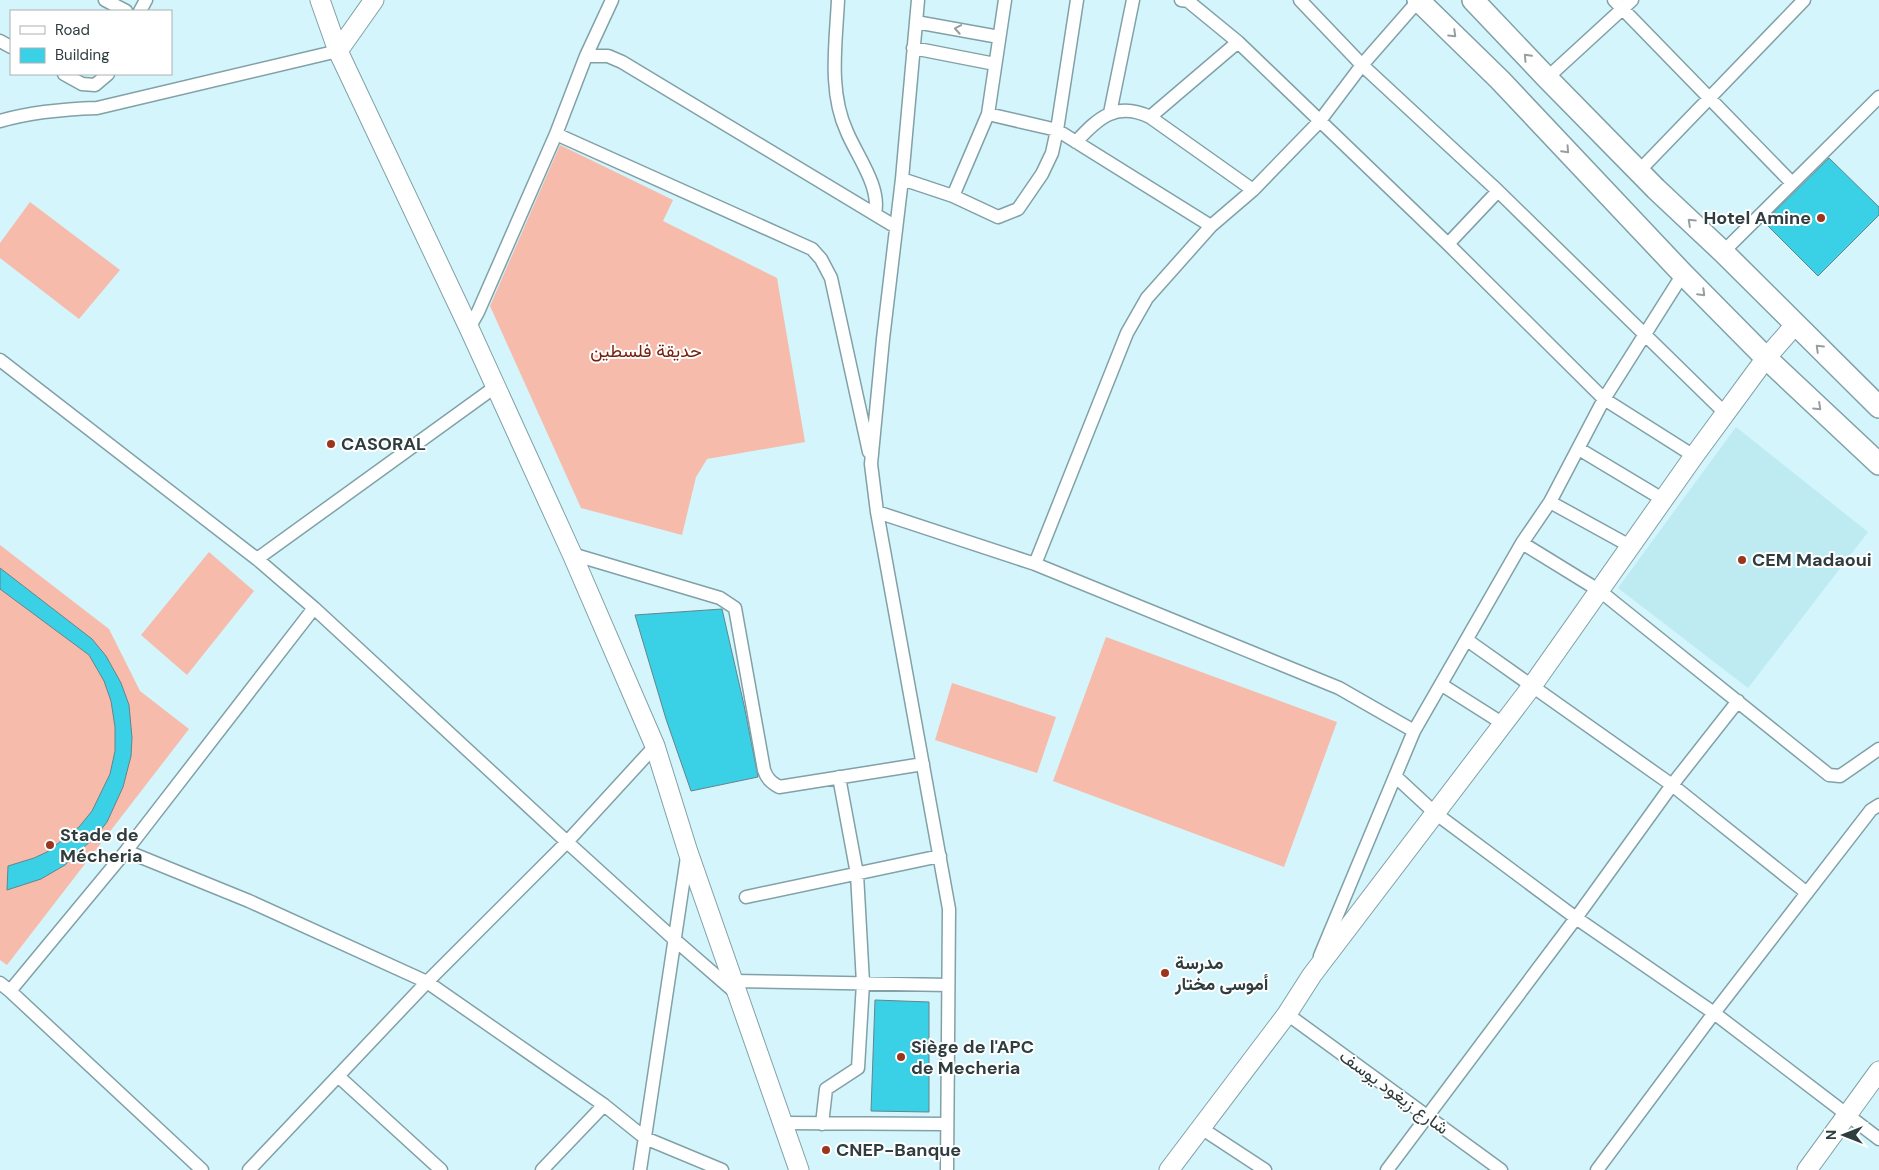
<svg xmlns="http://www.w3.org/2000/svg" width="1879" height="1170" viewBox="0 0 1879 1170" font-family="'DM Sans',Vazirmatn,sans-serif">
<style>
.built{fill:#beeaf2}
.garden{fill:#f7bbac}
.building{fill:#3ad1e7;stroke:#65848a}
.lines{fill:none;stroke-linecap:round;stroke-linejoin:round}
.street-casing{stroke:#81a1a7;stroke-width:15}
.secondary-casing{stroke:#81a1a7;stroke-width:21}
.primary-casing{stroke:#81a1a7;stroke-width:24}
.street{stroke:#fff;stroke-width:12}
.secondary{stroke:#fff;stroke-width:19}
.primary{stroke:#fff;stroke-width:21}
.oneway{stroke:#979e9f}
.poi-dot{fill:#9d341c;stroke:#fff;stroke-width:2}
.labels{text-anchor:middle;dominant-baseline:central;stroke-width:4;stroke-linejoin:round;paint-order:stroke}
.poi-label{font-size:18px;font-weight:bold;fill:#2f3d3f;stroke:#fff;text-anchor:start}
.park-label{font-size:18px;fill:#78210c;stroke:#fff}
.street-label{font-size:18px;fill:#2f3d3f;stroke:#fff}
</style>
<rect width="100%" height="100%" fill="#d3f5fb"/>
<path class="built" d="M1736 427 1868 532 1748 688 1618 588Z"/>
<path class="garden" d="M560 145 673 200 663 221 777 278 805 442 707 459 696 477 682 535 581 508 490 306Z
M30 202 120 270 79 319 0 258V243Z
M0 545 109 629 140 691 189 729 7 965 0 960Z
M209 552 254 591 187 675 141 635Z
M1106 637 1337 722 1284 867 1053 781Z
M952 683 1056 717 1037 773 935 740Z"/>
<path class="building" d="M1829 158 1879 207V215L1818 276 1764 222Z
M0 568 92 639 106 656 121 683 129 705 132 738 131 756 123 787 107 822 97 835 65 865 41 879 7 890 8 866 34 858 47 852 79 827 92 811 110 774 115 751V727L111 701 104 681 89 655 0 589Z
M722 609 744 705 758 777 691 791 666 719 635 615Z
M875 1000 929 1002V1112L871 1111Z"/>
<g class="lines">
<g class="street-casing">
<path id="street" d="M105 0 126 11
M838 0C836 43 828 91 847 132 857 156 881 187 875 213
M918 0 902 179 883 339 871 464 877 512 949 909 947 1170
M1181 0 1188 1 1238 42 1448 244 1604 399 1694 456
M1300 0 1362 65 1498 191 1726 414
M1614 0 1792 183
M140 11 146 0
M916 22 999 37
M0 41 11 47
M913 48 995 64
M586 56 612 0
M64 74 82 84 95 85 108 74
M1547 78 1632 0
M1110 113 1133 0
M988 114 1057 130 1211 226
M1150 117 1238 42
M0 121C31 112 65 109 97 108L338 51
M556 134 812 249 821 259 831 278 869 452
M1076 142C1098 118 1116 101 1150 117L1253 190
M1639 171 1804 0
M902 179 953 196 998 217 1018 209 1042 174 1052 153 1057 130 1077 0
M953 196 988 114 1005 0
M1448 244 1498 191
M1723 252 1879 97
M469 328 478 312 556 134 586 56H608L622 62 896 227
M0 360 257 559 314 608 567 842 675 940 736 993
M1579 449 1664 500
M1550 502 1630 546
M877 512 1035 564 1339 688 1414 731
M1522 543 1600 591 1829 775 1840 776 1879 749
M572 554 720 598 735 608 764 770C767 779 771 782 779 787L923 764
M257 559 495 387
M1035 564 1127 333 1147 298 1211 226 1253 190 1319 122 1362 65 1418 1
M1467 640 1672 785 1807 893
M1442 685 1502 723
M1395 776 1435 813 1576 918 1714 1013 1879 1139
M126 851 249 901 427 982 604 1105 645 1138 722 1170
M746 897 940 856
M1320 956 1414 731 1522 543 1550 502 1604 399 1683 274
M733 981 948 985
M0 983 10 991 202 1170
M10 991 126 851 314 608
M1287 1014 1501 1170
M338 1076 441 1170
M783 1123 947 1124
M822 1124 826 1089 858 1068 863 983 857 874 839 777
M1201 1128 1265 1170
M249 1170 427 982 567 842 655 746
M542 1170 604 1105
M640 1170 687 857
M1387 1170 1576 918 1672 785 1738 701
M1597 1170 1714 1013 1871 810 1879 805"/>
</g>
<g class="secondary-casing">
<path id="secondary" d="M320 0 338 51 469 328 572 554 655 746 688 852 799 1170
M338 51 374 0
M1169 1170 1287 1014 1312 975 1532 686 1694 456 1766 358 1795 325
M1807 1170 1879 1071"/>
</g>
<g class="primary-casing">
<path id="primary" d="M1418 0 1500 80 1683 274 1766 358 1879 464
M1473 0 1547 78 1656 189 1723 252 1879 407"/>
</g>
<use href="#street" class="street"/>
<use href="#secondary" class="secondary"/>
<use href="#primary" class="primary"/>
</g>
<defs><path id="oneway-chevron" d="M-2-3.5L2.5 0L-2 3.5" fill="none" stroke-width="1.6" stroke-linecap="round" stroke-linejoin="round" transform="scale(1.25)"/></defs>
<g class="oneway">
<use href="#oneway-chevron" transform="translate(958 29) rotate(-170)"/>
<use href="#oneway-chevron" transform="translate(1453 34) rotate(44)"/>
<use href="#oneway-chevron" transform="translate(1527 57) rotate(-133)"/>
<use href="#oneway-chevron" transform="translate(1566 150) rotate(47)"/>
<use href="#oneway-chevron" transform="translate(1691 222) rotate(-137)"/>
<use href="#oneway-chevron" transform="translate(1702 293) rotate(45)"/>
<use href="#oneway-chevron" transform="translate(1819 348) rotate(-136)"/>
<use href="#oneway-chevron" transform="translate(1818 407) rotate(43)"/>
</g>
<g class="poi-dot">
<circle cx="1821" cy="218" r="5"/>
<circle cx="331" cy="444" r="5"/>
<circle cx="1742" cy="560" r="5"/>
<circle cx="50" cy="845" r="5"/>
<circle cx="1165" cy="973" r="5"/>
<circle cx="901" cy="1057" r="5"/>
<circle cx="826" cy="1150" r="5"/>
</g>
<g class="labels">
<g class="poi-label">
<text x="1811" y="218" text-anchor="end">Hotel Amine</text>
<text x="341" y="444">CASORAL</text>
<text x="1752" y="560">CEM Madaoui</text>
<text x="60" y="835">Stade de<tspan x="60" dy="21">Mécheria</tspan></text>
<text x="1175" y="963">مدرسة<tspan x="1175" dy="21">أموسى مختار</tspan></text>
<text x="911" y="1047">Siège de l'APC<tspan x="911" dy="21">de Mecheria</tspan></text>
<text x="836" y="1150">CNEP-Banque</text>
</g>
<g class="park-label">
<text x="646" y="351">حديقة فلسطين</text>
</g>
<g class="street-label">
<text transform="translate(1394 1092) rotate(36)">شارع زيغود يوسف</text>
</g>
</g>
<rect x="10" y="10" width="162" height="65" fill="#ffffff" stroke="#acb1b2"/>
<rect x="20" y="26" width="25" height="8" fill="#ffffff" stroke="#acb1b2"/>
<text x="55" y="35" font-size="15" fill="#2f3d3f">Road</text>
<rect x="20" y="48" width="25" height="15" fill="#3ad1e7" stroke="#acb1b2"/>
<text x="55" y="60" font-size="15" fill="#2f3d3f">Building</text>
<g transform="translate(1844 1135) rotate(270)" stroke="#ffffff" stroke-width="4" paint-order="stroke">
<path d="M0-4L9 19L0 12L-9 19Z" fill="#2f3d3f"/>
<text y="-8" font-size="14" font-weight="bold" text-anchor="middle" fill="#2f3d3f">N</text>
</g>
</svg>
